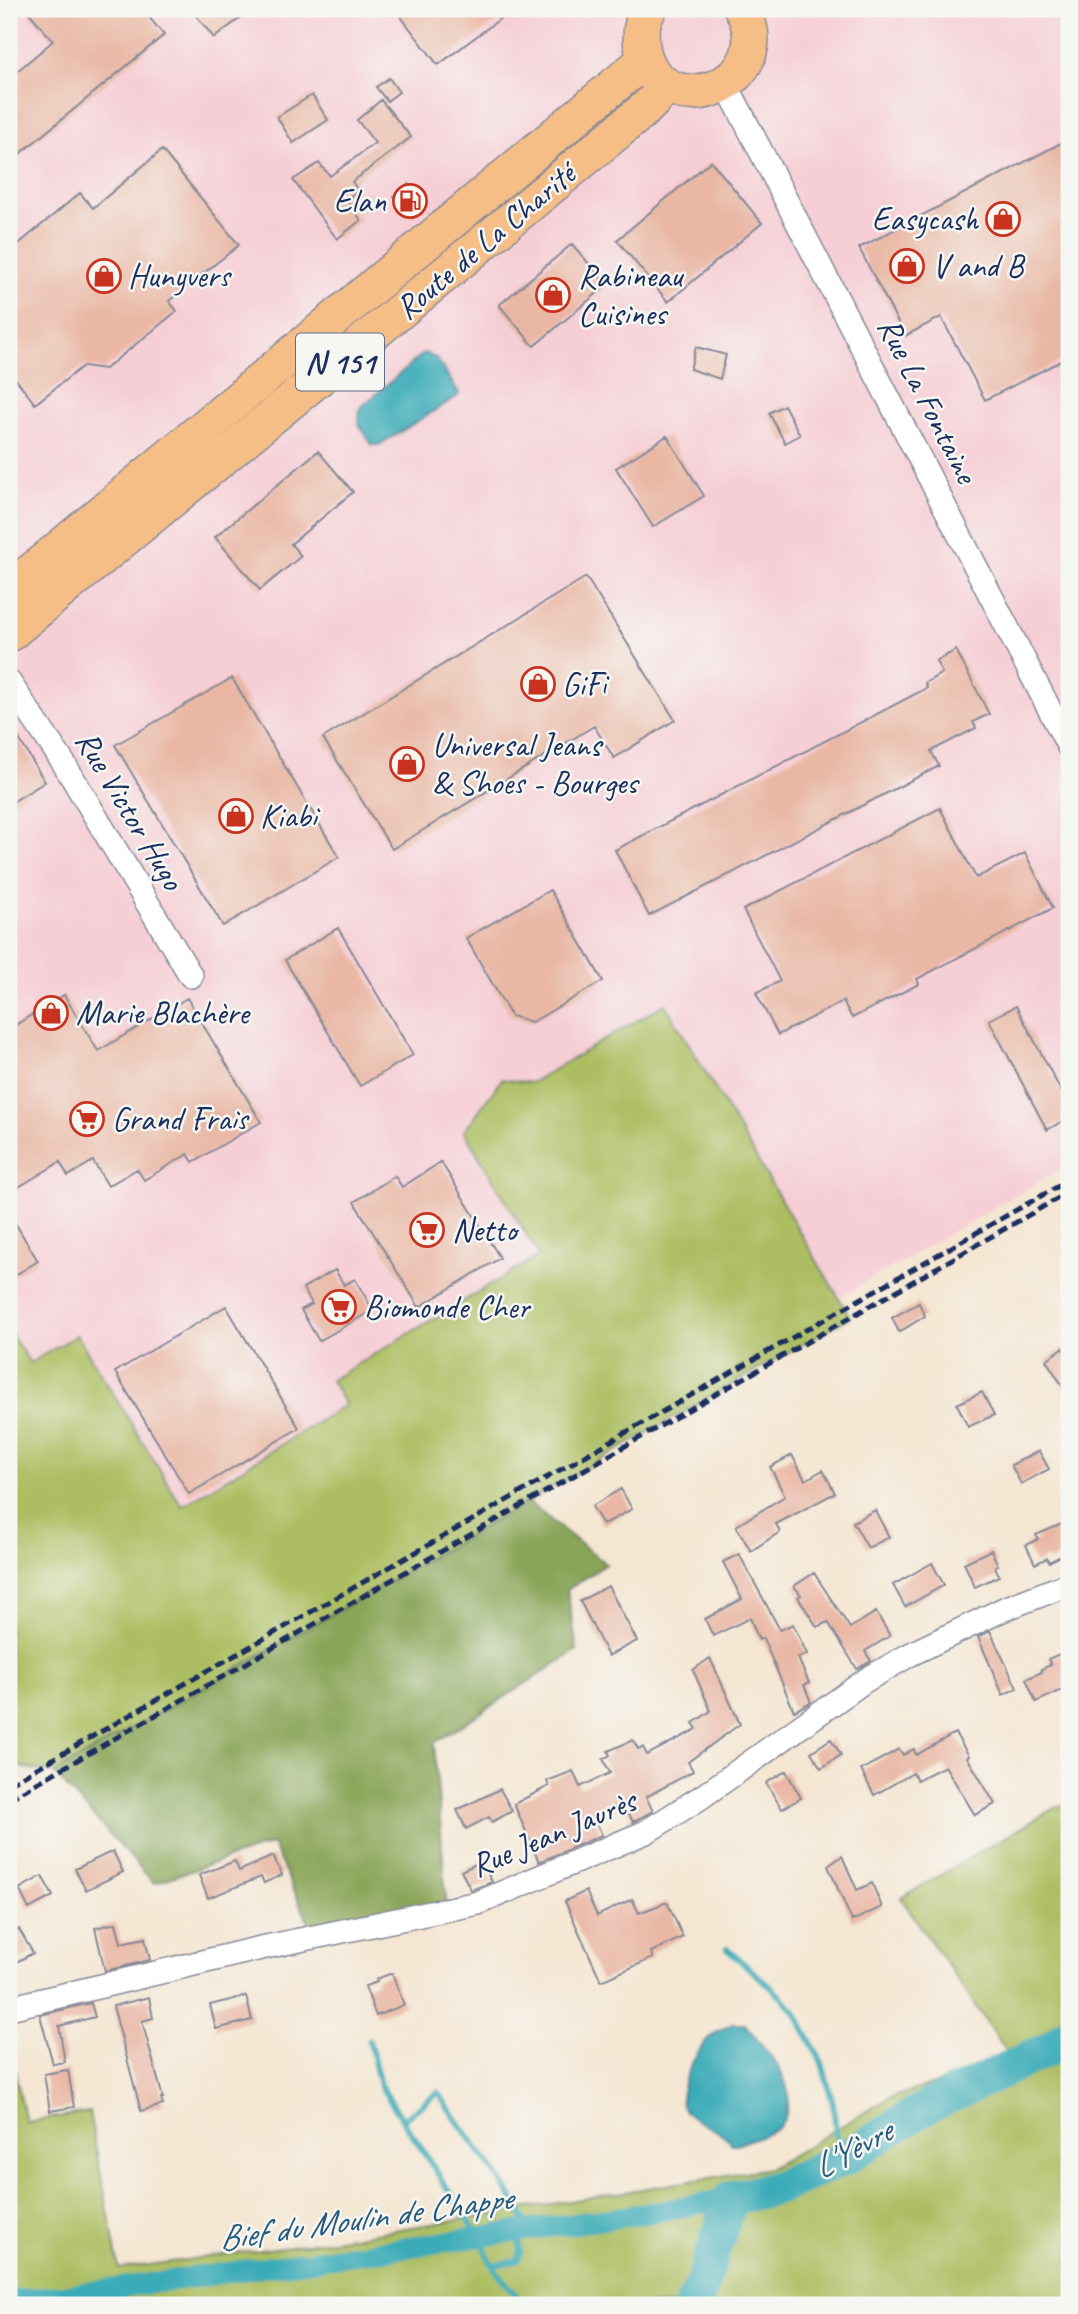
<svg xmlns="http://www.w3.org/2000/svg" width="1078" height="2314" viewBox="0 0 1078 2314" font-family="Caveat,sans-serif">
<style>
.built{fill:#f6cfd6}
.green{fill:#adbe62;stroke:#647660;stroke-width:2}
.forest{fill:#8aa558;stroke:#526a5b;stroke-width:2}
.water{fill:#3babb7;stroke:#2b6d8a;stroke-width:2}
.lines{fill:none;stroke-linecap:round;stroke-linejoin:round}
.stream{stroke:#3babb7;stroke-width:6}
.canal{stroke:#3babb7;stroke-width:21}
.river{stroke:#3babb7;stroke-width:35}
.building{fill:#e9b7a4}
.minor-casing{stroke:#888a98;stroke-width:26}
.primary-casing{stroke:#888a98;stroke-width:38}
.minor{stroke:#fff;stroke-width:23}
.primary{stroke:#f6be87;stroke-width:35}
.rail{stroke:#1b2f5e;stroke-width:5;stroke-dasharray:10 5;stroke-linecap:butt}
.labels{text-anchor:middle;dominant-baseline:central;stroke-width:5;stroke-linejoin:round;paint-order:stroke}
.shield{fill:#f6f6f2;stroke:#5d6b8a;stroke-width:2}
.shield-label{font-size:32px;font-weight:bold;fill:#1b2f5e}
.poi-label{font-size:33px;fill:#1b2f5e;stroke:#f6f6f2;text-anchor:start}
.street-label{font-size:33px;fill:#1b2f5e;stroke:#f6f6f2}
.water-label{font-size:35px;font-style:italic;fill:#265a7d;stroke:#f6f6f2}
</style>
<rect width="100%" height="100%" fill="#f6f6f2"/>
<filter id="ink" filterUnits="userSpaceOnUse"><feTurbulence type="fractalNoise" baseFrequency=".0143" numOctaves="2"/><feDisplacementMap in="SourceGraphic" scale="14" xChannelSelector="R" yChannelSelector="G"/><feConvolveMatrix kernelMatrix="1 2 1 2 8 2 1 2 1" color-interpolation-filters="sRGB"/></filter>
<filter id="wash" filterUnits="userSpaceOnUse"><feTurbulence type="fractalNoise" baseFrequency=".00686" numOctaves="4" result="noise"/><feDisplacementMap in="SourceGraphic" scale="28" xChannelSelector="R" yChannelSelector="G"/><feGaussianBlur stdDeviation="1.57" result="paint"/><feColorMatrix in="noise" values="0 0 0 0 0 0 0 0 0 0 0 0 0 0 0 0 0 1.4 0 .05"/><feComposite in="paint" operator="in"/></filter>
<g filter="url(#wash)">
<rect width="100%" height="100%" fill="#f4e6d2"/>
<path class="built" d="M9 9H1069V1164L839 1298 664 1004 531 1083 464 1131 539 1256 332 1380 346 1405 182 1506 77 1336 30 1363 9 1331Z"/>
<path class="green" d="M665 1004 850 1317 54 1773 15 1766 9 1757V1331L30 1363 77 1335 182 1506 345 1405 331 1380 539 1256 464 1131 502 1079 531 1083Z
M1069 1805V2305H9V2045L26 2122 89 2112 119 2269 327 2241 770 2168 889 2098 979 2070 1008 2053 901 1898 1058 1806Z"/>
<path class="forest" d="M528 1502 606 1564 567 1590 577 1650 434 1743 447 1910 316 1937 272 1844 154 1883 54 1773Z"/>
<path class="water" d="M424 353 436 358 459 393 458 396 379 445H372L359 424 360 408Z
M732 2024H745C764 2049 798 2080 786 2114 784 2119 782 2124 778 2128 767 2136 749 2139 737 2144H732C719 2128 701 2126 687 2113 670 2099 696 2051 708 2039 715 2032 723 2029 732 2024Z"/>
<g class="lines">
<path class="stream" d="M727 1949 770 1986 794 2010 822 2063 833 2104 837 2143 844 2159
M369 2040 380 2085 479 2237 492 2265 524 2305
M403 2120 438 2092C467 2139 507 2180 529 2230
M492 2265 517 2261 521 2252 518 2231"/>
<path class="canal" d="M9 2301 97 2291 649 2213 731 2198"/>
<path class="river" d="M692 2305 702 2285 731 2198 777 2188 844 2159 923 2109 1051 2048 1069 2034"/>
</g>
<g id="blocks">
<path class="building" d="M26 9H142L164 35 16 157 9 148V78L53 41Z
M191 9H252L214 38Z
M395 9H513L438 65Z
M389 78 399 92 387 101 376 87Z
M312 95 328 120 293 143 277 117Z
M381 100 411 137 352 182 358 190 346 200 361 220 337 239 293 180 319 163 330 176 375 143 357 120Z
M1069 139V357L985 400 941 317 905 336 859 248Z
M162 150 239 245 169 301 177 311 105 369 83 366 35 404 9 370V252L80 193 93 208Z
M711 161 762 223 668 302 617 240Z
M409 184 426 206 412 217 394 196Z
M572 244 607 285 534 346 499 305Z
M696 347 726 355 720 379 690 369Z
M784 405 800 435 785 443 769 413Z
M667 436 704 496 653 527 616 468Z
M318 451 353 492 291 544 301 556 260 590 215 537Z
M586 577 675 720 614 758 594 726 392 849 323 738Z
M956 650 989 714 973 722 976 728 931 751 939 766 649 916 615 850 927 688 925 683 942 673 936 661Z
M232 678 339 857 223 926 115 745Z
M9 722 45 782 9 804Z
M940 808 976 878 1025 853 1053 908 917 979 919 984 852 1018 843 1001 778 1035 756 993 780 981 743 910Z
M550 890 603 981 532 1022 511 1016 466 938Z
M338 928 413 1055 360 1086 285 960Z
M64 995 98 1051 187 998 261 1122 193 1162 188 1154 144 1180 137 1169 108 1186 93 1161 68 1176 60 1162 9 1193V1029Z
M1016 1006 1069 1106V1118L1047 1130 989 1020Z
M441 1162 500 1258 419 1307 354 1202 395 1176 402 1187Z
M9 1213 38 1261 9 1279Z
M335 1270 344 1285 355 1279 373 1310 319 1341 301 1310 312 1304 303 1288Z
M919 1303 925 1316 899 1332 892 1318Z
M226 1306 299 1428 189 1494 115 1372Z
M1063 1348 1069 1358V1396L1046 1360Z
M982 1392 994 1415 968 1427 957 1404Z
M1039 1451 1049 1469 1021 1484 1011 1465Z
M792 1455 805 1480 823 1470 835 1493 776 1524 780 1532 751 1551 736 1526 785 1496 770 1467Z
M621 1489 632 1509 603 1525 592 1506Z
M875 1510 889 1537 868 1548 853 1522Z
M1069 1521V1552L1049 1562 1047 1558 1035 1564 1026 1545 1038 1539 1036 1535Z
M991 1550 998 1565 995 1566 999 1576 975 1587 964 1563Z
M739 1554 780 1630 793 1624 807 1654 798 1658 809 1683 804 1685 811 1702 794 1711 763 1638 759 1640 750 1618 713 1636 705 1619 742 1599 723 1562Z
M932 1563 944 1585 905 1607 893 1585Z
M814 1573 850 1628 876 1612 890 1636 865 1651 871 1661 857 1669 828 1622 817 1627 798 1597 801 1595 794 1586Z
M608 1586 637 1641 608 1656 580 1601Z
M990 1631 1017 1688 1003 1695 978 1637Z
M1062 1653 1069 1667V1687L1036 1702 1026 1679 1042 1672 1041 1669 1051 1665 1048 1659Z
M710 1658 740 1724 688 1762 693 1771 646 1797 653 1811 633 1822 624 1803 593 1816 602 1835 539 1862 514 1804 549 1786 547 1781 573 1771 580 1787 610 1773 603 1759 610 1755 608 1751 633 1740 638 1749 643 1747 647 1755 697 1729 693 1723 711 1711 693 1670Z
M955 1733 969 1756 967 1757 995 1804 975 1815 945 1766 917 1780 913 1773 874 1795 861 1770 899 1749 903 1755 914 1749 916 1755Z
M831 1739 841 1755 821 1768 811 1752Z
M786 1771 801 1798 782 1809 766 1783Z
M500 1789 512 1811 492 1822 489 1817 466 1829 457 1810Z
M113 1851 123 1872 86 1890 75 1869Z
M273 1856 282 1875 264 1883 261 1877 208 1898 199 1875 235 1861 239 1871Z
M842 1856 857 1890 872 1883 882 1907 852 1921 828 1866Z
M482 1861 492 1882 471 1890 461 1871Z
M42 1876 53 1896 29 1909 19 1889Z
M586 1891 597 1916 632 1899 639 1913 667 1902 683 1937 651 1952 653 1958 601 1981 565 1901Z
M116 1923 121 1943 145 1938 150 1960 105 1971 95 1928Z
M19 1929 33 1953 9 1966V1934Z
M392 1973 404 2005 376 2016 365 1986 377 1982 376 1979Z
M246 1996 252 2020 216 2029 210 2005Z
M149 1997 153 2018 142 2021 163 2098H161L163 2105 141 2111 113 2006Z
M91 2003 95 2017 59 2026 65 2062 53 2064 40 2015Z
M68 2070 74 2107 50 2111 44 2074Z"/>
</g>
</g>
<g filter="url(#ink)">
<use href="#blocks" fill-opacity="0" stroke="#888a98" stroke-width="2"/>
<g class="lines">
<g class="minor-casing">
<path id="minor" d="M726 84 1069 747
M9 682 63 762 191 976
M9 2008 261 1948 478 1903 646 1832 703 1796 866 1680 909 1655 1004 1609 1069 1584"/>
</g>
<g class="primary-casing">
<path id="primary" d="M649 9C641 22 639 36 643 51 661 130 784 84 742 9
M9 590 645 60
M9 634 645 109 668 86"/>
</g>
<use href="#minor" class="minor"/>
<use href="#primary" class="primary"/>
<path class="rail" d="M9 1784 1069 1180
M9 1799 1069 1192"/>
</g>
</g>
<defs>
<g id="fuel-ring" transform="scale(1.75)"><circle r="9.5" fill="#f6f6f2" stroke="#c8321e" stroke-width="1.5"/><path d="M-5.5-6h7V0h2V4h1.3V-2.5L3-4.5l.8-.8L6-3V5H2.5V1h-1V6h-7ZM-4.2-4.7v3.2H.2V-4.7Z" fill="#c8321e"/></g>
<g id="shop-ring" transform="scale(1.75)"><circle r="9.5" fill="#f6f6f2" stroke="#c8321e" stroke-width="1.5"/><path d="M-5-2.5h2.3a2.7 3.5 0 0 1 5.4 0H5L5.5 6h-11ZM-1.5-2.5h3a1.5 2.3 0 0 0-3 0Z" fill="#c8321e"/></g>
<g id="supermarket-ring" transform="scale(1.75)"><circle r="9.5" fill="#f6f6f2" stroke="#c8321e" stroke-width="1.5"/><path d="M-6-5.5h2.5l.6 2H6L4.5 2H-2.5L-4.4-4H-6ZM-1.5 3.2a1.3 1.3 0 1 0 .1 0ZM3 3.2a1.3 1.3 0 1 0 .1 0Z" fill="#c8321e"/></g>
</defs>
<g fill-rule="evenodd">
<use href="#fuel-ring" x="410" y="201"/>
<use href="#shop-ring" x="1003" y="219"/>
<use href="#shop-ring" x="907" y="266"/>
<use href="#shop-ring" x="104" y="276"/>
<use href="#shop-ring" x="553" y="295"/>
<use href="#shop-ring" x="538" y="684"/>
<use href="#shop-ring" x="407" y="764"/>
<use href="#shop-ring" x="236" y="816"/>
<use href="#shop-ring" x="51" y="1013"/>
<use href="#supermarket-ring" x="87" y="1119"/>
<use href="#supermarket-ring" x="427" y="1230"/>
<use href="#supermarket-ring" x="339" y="1307"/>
</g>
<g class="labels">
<rect class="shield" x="296" y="333.5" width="88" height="57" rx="5"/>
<g class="shield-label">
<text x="340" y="362">N 151</text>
</g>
<g class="poi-label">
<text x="386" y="201" text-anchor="end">Elan</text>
<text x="978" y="219" text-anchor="end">Easycash</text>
<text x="932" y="266">V and B</text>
<text x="128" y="276">Hunyvers</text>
<text x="578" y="276">Rabineau<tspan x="578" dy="38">Cuisines</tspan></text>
<text x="562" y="684">GiFi</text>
<text x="432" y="745">Universal Jeans<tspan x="432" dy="38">&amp; Shoes - Bourges</tspan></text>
<text x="260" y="816">Kiabi</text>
<text x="76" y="1013">Marie Blachère</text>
<text x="112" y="1119">Grand Frais</text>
<text x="452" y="1230">Netto</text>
<text x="364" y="1307">Biomonde Cher</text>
</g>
<g class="street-label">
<text transform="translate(485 241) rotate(-40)">Route de La Charité</text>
<text transform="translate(928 400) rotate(63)">Rue La Fontaine</text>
<text transform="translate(130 810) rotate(59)">Rue Victor Hugo</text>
<text transform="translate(553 1833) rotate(-23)">Rue Jean Jaurès</text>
</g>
<g class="water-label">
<text transform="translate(852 2149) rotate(-29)">L'Yèvre</text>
<text transform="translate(365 2218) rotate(-8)">Bief du Moulin de Chappe</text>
</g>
</g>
<rect width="1078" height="2314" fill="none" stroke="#f6f6f2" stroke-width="35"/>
</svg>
